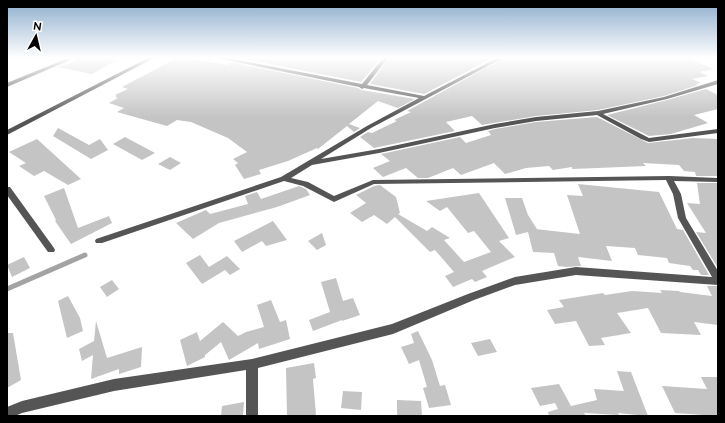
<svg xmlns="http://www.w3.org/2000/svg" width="725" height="423" viewBox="0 0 725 423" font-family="Raleway,sans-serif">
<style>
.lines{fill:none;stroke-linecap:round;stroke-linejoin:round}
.stream{stroke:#a3a3a3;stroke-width:5}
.building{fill:#c4c4c4}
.street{fill:#555;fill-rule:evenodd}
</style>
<rect width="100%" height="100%" fill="#fff"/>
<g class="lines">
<path class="stream" d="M7 289 85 255"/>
</g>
<path class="building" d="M77 58H121L92 74 58 67 77 61Z
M177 58 198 60 229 65V62L358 88 361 90 415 99 398 108 378 101 349 124 360 128 354 132 347 126 318 149 317 148 288 161 259 170 261 174 244 179 235 165 238 163 233 159 247 152 228 138 191 122 177 120 167 126 117 112 124 108 109 103 118 98 115 97 117 96 115 95 128 89 122 87Z
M238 58H381L361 82Z
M389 58H493L424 94 370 84Z
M504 58H689L713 69 699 72 708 76 692 79 701 83 696 84 698 85 664 96 598 110 536 116 482 125 472 116 446 122 455 131 374 148 360 137 368 132 372 133 397 121 394 120 411 112 407 111Z
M706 89 718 95V109L694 115 708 123 671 134 649 136 607 115 667 100Z
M597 117 648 143 693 138 718 139V176H696L695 172 684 171 679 165 643 163 646 166 572 169V167L553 170 549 166 526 168 505 174 494 163 461 175 453 168 428 178H418L406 168 383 177 373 168 390 161 381 154 460 137 466 143 491 135 488 131 495 129 536 122Z
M58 128 89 145 100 139 108 150 91 159 53 136Z
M125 137 155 153 142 160 113 144Z
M37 139 81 179 68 185 44 171 34 176 19 166 26 163 9 152Z
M170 157 181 163 170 170 158 164Z
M697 183H718V268L696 232 706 233 687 203 700 204Z
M578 184 659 192 677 229 683 230 709 275H701L698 270H693L690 266 669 263 667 258 638 255 635 248 606 246 612 261 578 257 581 266 566 267 558 266 554 253 533 252 528 232 516 235 505 198H522L528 215 537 229H535L580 234 567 195 583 196Z
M380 185 396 197 400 213 398 214 427 231 432 227 450 238 444 240 464 262 491 252 474 231 468 233 447 207 440 211 426 201 479 193 509 238 499 241 515 257 482 271 487 277 475 282 472 279 453 287 445 276 454 272 435 250 430 252 395 217 387 224 374 215 362 222 350 213 366 203 356 195 374 186Z
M299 186 306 189 310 195 277 207 219 223 193 239 176 223 206 210 210 214 248 204 245 196 257 192 261 199Z
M64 188 78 228 109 216 112 223 71 244 55 221 56 220 44 196Z
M273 221 287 240 266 246 262 241 242 252 234 241Z
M322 233 326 245 317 250 308 241Z
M200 255 209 267 227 256 240 269 230 275 225 270 202 284 186 263Z
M24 257 30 268 12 277 7 265Z
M336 278 343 301 353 298 360 315 342 321V320L313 331 309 320 330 312 321 282Z
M112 280 119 289 107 297 100 287Z
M707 286H718V325L694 322 701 335 661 333 648 308 617 313 631 333 601 338 605 345 589 346 576 321 555 324 547 310 564 307 559 300 603 293 605 295 632 291 662 293 660 290 679 291 680 292 712 296Z
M68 296 80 318 83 331 67 338 58 301Z
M271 300 280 322 286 320 290 339 259 349 258 343 229 360 221 342 205 355V357L187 366 180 340 197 332 200 341 223 322 238 336 246 332 264 327 257 305Z
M96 321 107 358 142 347 141 367 119 374V369L91 379 93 355 82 361 79 349 94 341Z
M418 331 432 360 440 386 445 385 451 405 429 408 423 388 427 387 419 360 409 364 401 347 414 343 411 334Z
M7 333H13L21 380 7 388Z
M490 339 497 352 478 356 471 343Z
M314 363 316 378 313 379 316 415 287 416 286 368Z
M617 371 631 372 648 416 618 413 619 415 584 413 586 416H549L548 412 558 409 555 403 540 406 531 388 559 384 571 406 597 400 594 389 624 391Z
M701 377H718V416L675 413 662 386 707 389Z
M343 391 362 392 361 410 341 408Z
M397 400 421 401 422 416H397Z
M244 402 243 416H221L222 406Z"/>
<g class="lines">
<path class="street" d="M68 58H75L7 87V83Z
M148 58H154L7 135V130Z
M216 58H228L362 84 383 58H388L367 85 424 96 497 58H503L371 128 321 159 379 149 495 124 536 117 598 111 664 97 718 80V84L667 99 603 114 649 138 718 129V133L649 142 641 139 597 115 536 121 495 128 379 153 312 165 291 178 308 182 334 196 373 180 669 176 718 178V182L674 181 681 194 686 218 718 271V285L576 275 515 285 474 300 393 334 258 368V416H246V370L114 391 22 413 15 416H7V407L22 401 114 379 252 359 392 324 468 294 515 277 576 267 712 277 678 218 673 194 666 180 374 184 334 202 303 186 284 181 102 243H96L95 241 96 239 281 177 367 126 419 98 364 88 362 89 359 87Z
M7 187H10L54 248 55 250 54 252H48L7 195Z"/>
</g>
<linearGradient id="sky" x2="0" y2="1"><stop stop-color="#8cadcc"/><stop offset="0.49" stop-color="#fff"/><stop offset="1" stop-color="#fff" stop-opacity="0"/></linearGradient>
<rect width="725" height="118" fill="url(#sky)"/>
<rect width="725" height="423" fill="none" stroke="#000000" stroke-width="16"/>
<g transform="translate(36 36) rotate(8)" stroke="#ffffff" stroke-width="3" paint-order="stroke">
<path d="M0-3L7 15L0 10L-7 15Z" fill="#000000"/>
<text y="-6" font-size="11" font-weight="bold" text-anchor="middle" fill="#000000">N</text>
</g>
</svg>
